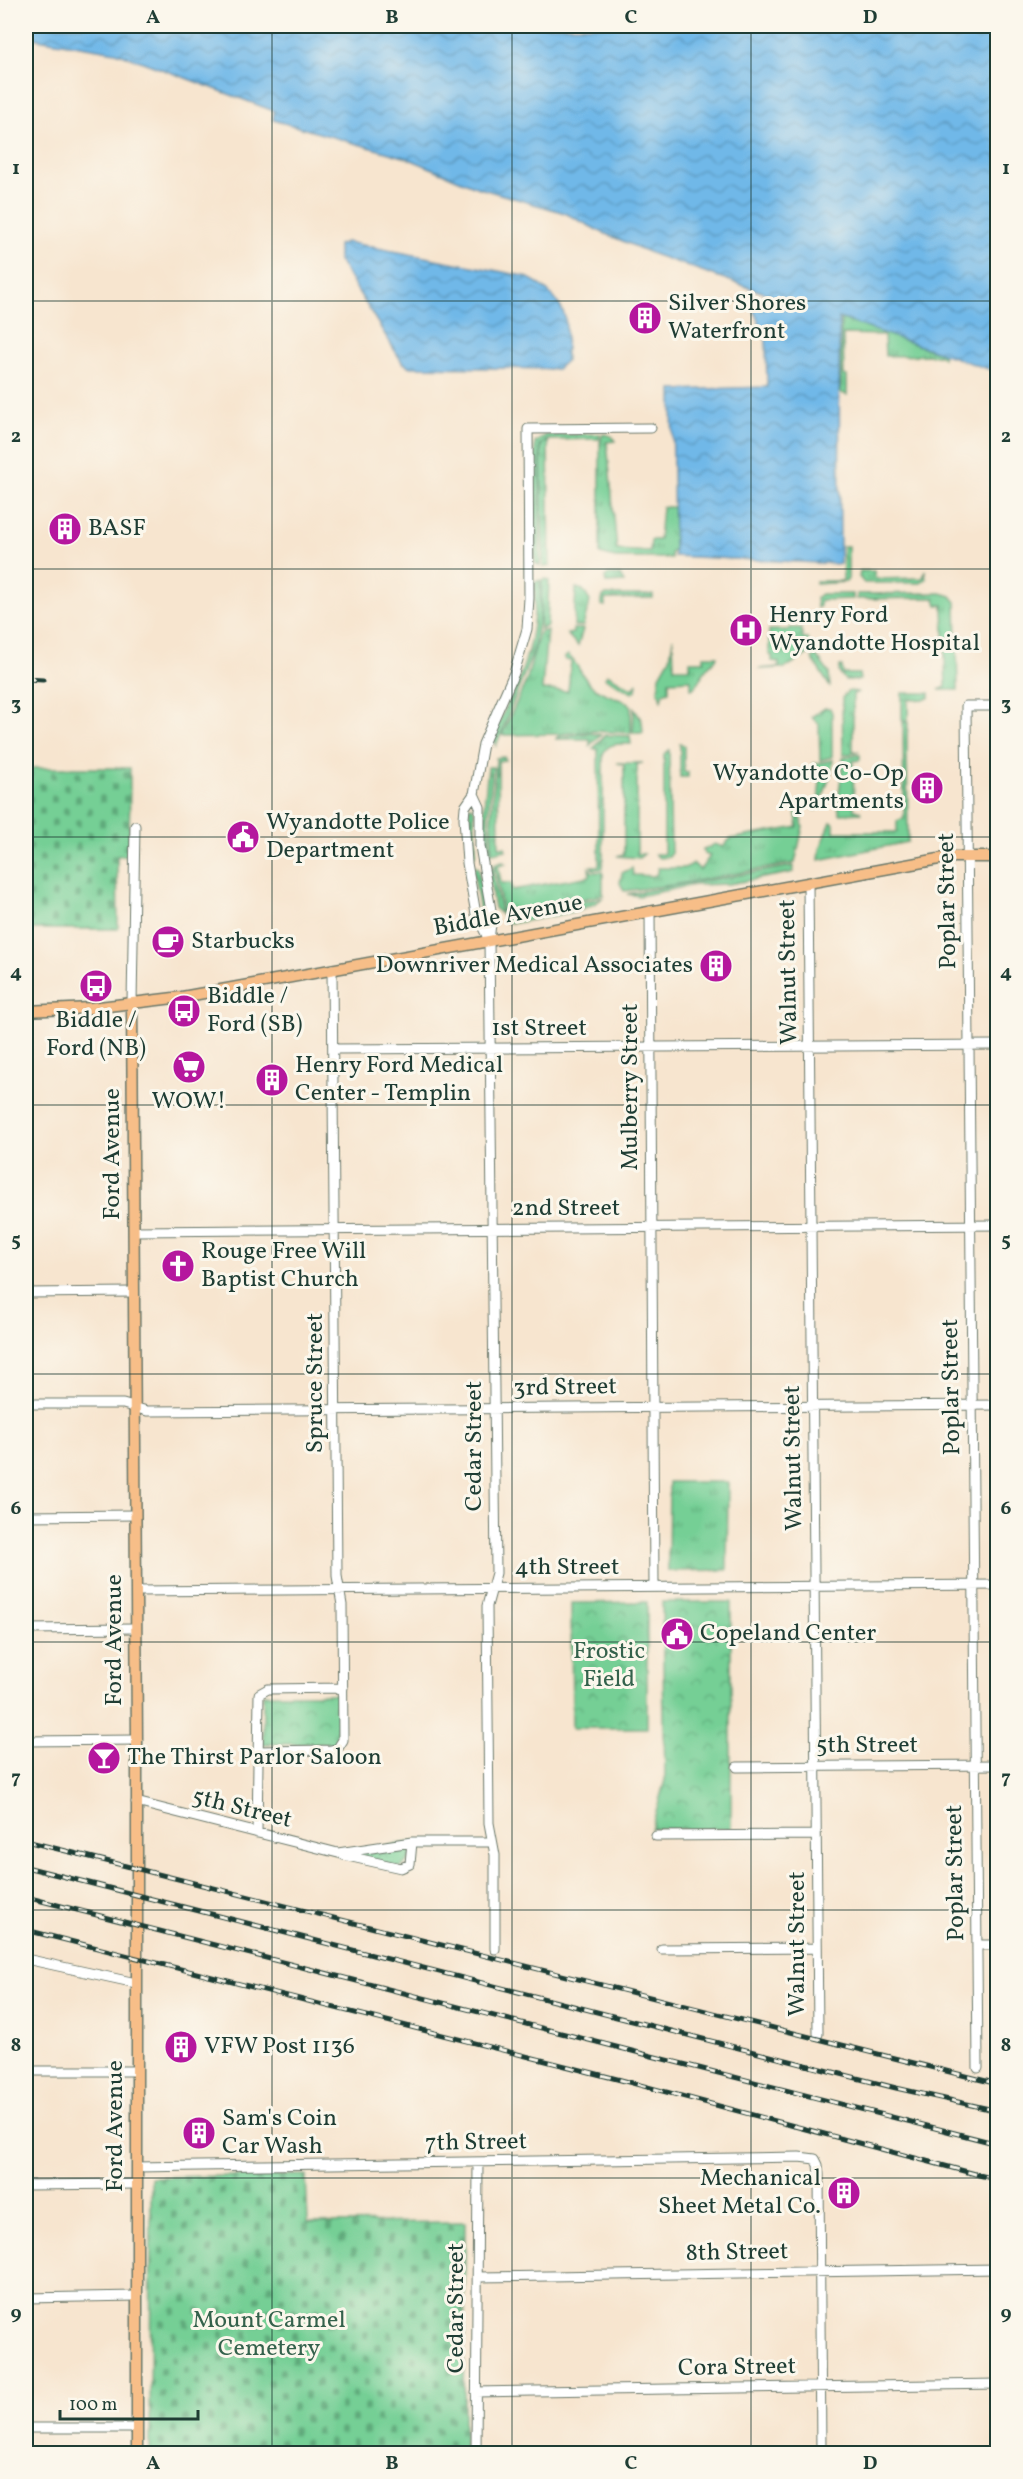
<svg xmlns="http://www.w3.org/2000/svg" width="1023" height="2479" viewBox="0 0 1023 2479" font-family="Vollkorn,serif">
<style>
.grass{fill:url(#grass-tufts);stroke:#4a8664;stroke-width:1.5}
.cemetery{fill:url(#cemetery-stones);stroke:#4a8664;stroke-width:1.5}
.park{fill:url(#park-crowns);stroke:#4a8664;stroke-width:1.5}
.water{fill:url(#water-waves);stroke:#487a8e;stroke-width:1.5}
.lines{fill:none;stroke-linecap:round;stroke-linejoin:round}
.minor-casing{stroke:#6b786a;stroke-width:11}
.major-casing{stroke:#6b786a;stroke-width:13}
.minor{stroke:#fff;stroke-width:9}
.major{stroke:#f7be88;stroke-width:10}
.rail-casing{stroke:#1f3d34;stroke-width:5}
.rail{stroke:#fbf7ec;stroke-width:3;stroke-dasharray:9;stroke-linecap:butt}
.grid{fill:none;stroke:#1f3d34;stroke-width:1.5;stroke-opacity:0.55}
.labels{text-anchor:middle;dominant-baseline:central;stroke-width:6;stroke-linejoin:round;paint-order:stroke}
.poi-label{font-size:24px;fill:#1f3d34;stroke:#fbf7ec;text-anchor:start}
.street-label{font-size:24px;fill:#1f3d34;stroke:#fbf7ec}
.park-label{font-size:24px;fill:#34624c;stroke:#fbf7ec}
.neatline{fill:none;stroke:#1f3d34;stroke-width:2}
.grid-label{font-size:20px;text-anchor:middle;font-weight:bold;fill:#1f3d34}
</style>
<defs>
<pattern id="grass-tufts" width="24" height="20" patternUnits="userSpaceOnUse" patternTransform="scale(1.5)"><rect width="24" height="20" fill="#75cf95"/><path d="M3 7l-1-3M5 7V3M7 7l1-3M15 17l-1-3M17 17v-4M19 17l1-3" fill="none" stroke="#5fa97a"/></pattern>
<pattern id="cemetery-stones" width="16" height="16" patternUnits="userSpaceOnUse" patternTransform="scale(1.5)"><rect width="16" height="16" fill="#75cf95"/><path d="M2 7V4a2 2 0 0 1 4 0v3zM10 15v-3a2 2 0 0 1 4 0v3z" fill="#5fa97a"/></pattern>
<pattern id="park-crowns" width="20" height="18" patternUnits="userSpaceOnUse" patternTransform="scale(1.5)"><rect width="20" height="18" fill="#75cf95"/><path d="M2 6a3 3 0 1 1 6 0M12 15a3 3 0 1 1 6 0" fill="none" stroke="#5fa97a"/></pattern>
<pattern id="water-waves" width="16" height="10" patternUnits="userSpaceOnUse" patternTransform="scale(1.5)"><rect width="16" height="10" fill="#70b8e8"/><path d="M0 5q4-4 8 0t8 0" fill="none" stroke="#5b97bd"/></pattern>
</defs>
<rect width="100%" height="100%" fill="#fbf7ec"/>
<filter id="ink" filterUnits="userSpaceOnUse"><feTurbulence type="fractalNoise" baseFrequency=".0167" numOctaves="2"/><feDisplacementMap in="SourceGraphic" scale="12" xChannelSelector="R" yChannelSelector="G"/><feConvolveMatrix kernelMatrix="1 2 1 2 8 2 1 2 1" color-interpolation-filters="sRGB"/></filter>
<filter id="wash" filterUnits="userSpaceOnUse"><feTurbulence type="fractalNoise" baseFrequency=".008" numOctaves="4" result="noise"/><feDisplacementMap in="SourceGraphic" scale="24" xChannelSelector="R" yChannelSelector="G"/><feGaussianBlur stdDeviation="1.35" result="paint"/><feColorMatrix in="noise" values="0 0 0 0 0 0 0 0 0 0 0 0 0 0 0 0 0 1.4 0 .05"/><feComposite in="paint" operator="in"/></filter>
<g filter="url(#wash)">
<rect width="100%" height="100%" fill="#f7e5cf"/>
<path class="grass" d="M843 319 943 354V358L939 355 885 356 884 335 843 334 844 375 847 376V395L841 393V320Z
M600 434 599 439 548 440 540 445V566L535 563V443L546 435Z
M603 434C608 435 614 435 615 441L607 442 617 550 650 552 651 540H659L662 507H675L676 551 671 552V558H615L600 554V442Z
M548 442 550 566 543 567 541 447 543 443Z
M843 546H848V579L846 582 816 584V581H843Z
M860 571H874L875 579 923 578 925 570 926 579 921 583H864L859 577Z
M608 575H620L624 582 606 583 605 578Z
M546 579 549 580 547 626 540 630 542 580Z
M540 580V613L533 652 496 746 493 739C499 719 509 702 517 683 531 651 536 617 535 582Z
M576 588 583 590 590 601 583 626H574Z
M941 593 951 596 956 602 958 690H939L946 687 943 607V605H937L935 598 857 599V594Z
M821 594H853V599L820 600V606L817 608 816 598Z
M606 595H653V598L605 599V606L601 605 603 596Z
M790 628H801L803 639H808L813 651 785 668 758 669 779 667V662L772 661V655H769V630H789Z
M573 629H583L578 646 567 634 573 633Z
M547 630 542 690 568 691 571 661 566 660 564 658 568 655C579 664 581 677 592 686 603 695 619 697 631 705V733L592 731 561 734 502 735 527 679 539 633Z
M673 638 674 668H690V661H704V656H717L716 659 707 668 694 688 691 689V680L669 681V691L663 693 661 700 658 690 660 675 670 658Z
M816 655 829 673 830 687 812 658Z
M840 666H842L843 674H859L860 680H845L839 672Z
M607 674 633 689 637 683 636 691 632 693 605 678Z
M848 691 859 692 853 694V751L859 752 843 755 842 698Z
M902 693H930V697L926 699 908 700V720H902Z
M634 708 642 721 643 733H633Z
M825 708H830L832 713V757L820 760 819 724 811 717Z
M903 722H908L907 738 908 842 819 860 820 849 831 822 834 824V832H897V821L904 818Z
M590 733 601 735 590 745V739H556L557 737Z
M605 735 630 736 631 744C619 744 607 742 603 755V869H593L591 866H599L598 749H593Z
M680 744 684 745V772H688V777H680Z
M669 750 671 854 669 857 659 858 655 854H664V754Z
M857 755H860V760L853 761 854 810 860 811 861 813 840 814C835 806 843 771 843 758Z
M504 757 506 760 498 761 499 847H505L506 850 492 853 491 819 496 760V758Z
M833 760 831 773 819 808 816 810 809 805 810 802 818 804 821 770 813 764Z
M617 763H643L637 764V854H644L639 858 617 856 624 854V764Z
M488 767H493L488 817 490 853 484 848V807Z
M794 803H797L803 826 795 863 672 885 624 891 620 883 622 873 632 868 633 875 656 876 658 868H684L694 864 700 870 710 856 704 854 703 850 715 844 723 847 730 839 798 827Z
M471 806 474 808 476 853 474 856 471 855 469 808Z
M503 862 506 864 498 866 501 883H511L512 890 590 876 589 868 592 872H603V895L503 914 494 864Z
M491 864 501 914 494 908 488 869Z
M475 866 478 868 486 910 480 911 473 870Z
M793 866V872L790 873 729 884 694 885 639 896 627 894Z
M602 898C588 913 534 919 513 923L505 922 503 916Z
M669 1482H728L727 1570 668 1571Z"/>
<path class="cemetery" d="M26 768H130L129 855 117 856 118 929H26Z
M306 2175 308 2223 465 2222 464 2453H150L151 2177Z"/>
<path class="park" d="M647 1602V1728H572L571 1603Z
M662 1602H731V1829H651L665 1780Z
M263 1694H337V1744H263Z
M412 1842 413 1855 401 1868 338 1853Z"/>
<path class="water" d="M26 26H997V372L839 318 840 564 674 556 672 390 767 387 766 340 752 306 785 302V300L653 254 599 231 565 213 476 187 407 158 273 120 274 111 116 52 26 37Z
M346 242 524 276C541 283 557 297 564 314 568 324 565 349 566 361L557 369 410 367 402 362 338 259V245Z"/>
</g>
<g filter="url(#ink)">
<g class="lines">
<g class="minor-casing">
<path id="minor" d="M474 794 480 807V846L492 916 489 940 496 1573 487 1606 489 1823 495 1855V1949
M808 883 818 2034
M650 911 654 1587
M489 940 476 914 467 863 464 818 465 807 474 794 483 744 514 673 527 629 529 598 528 429 651 428
M132 1003 135 826
M333 1049 998 1045
M134 1231 998 1225
M26 1293 134 1292
M26 1404H123L147 1411 998 1405
M26 1516 135 1515
M136 1591 998 1585
M26 1629 136 1628
M26 1741 137 1740
M257 1751 331 1750 338 1748 343 1740 342 1605 337 1576 332 969
M737 1767 998 1765
M136 1802 338 1853 412 1842H492
M257 1833 259 1694 268 1689 343 1688
M656 1836 816 1835
M343 1855 401 1868 410 1864 412 1842
M977 1945H998
M662 1949 817 1948
M26 1959 136 1983
M978 2068 966 706H998
M26 2071H137
M137 2167 799 2157 815 2159 818 2165 819 2175 821 2454
M26 2185 137 2184
M477 2277 998 2269
M26 2298 137 2296
M476 2392 998 2384
M26 2428H137
M476 2454 478 2162"/>
</g>
<g class="major-casing">
<path id="major" d="M132 1003 137 1740V2454
M26 1011 91 1008 182 997 950 857H998"/>
</g>
<use href="#minor" class="minor"/>
<use href="#major" class="major"/>
<g class="rail-casing">
<path id="rail" d="M26 679 43 680
M26 1841 998 2084
M26 1867 896 2088 998 2111
M26 1897 998 2144
M26 1930 621 2080 998 2180"/>
</g>
<use href="#rail" class="rail"/>
</g>
</g>
<path class="grid" d="M272 26V2454M512 26V2454M751 26V2454M26 301H998M26 569H998M26 837H998M26 1105H998M26 1374H998M26 1642H998M26 1910H998M26 2178H998"/>
<defs>
<g id="building-disc" transform="scale(1.725)"><circle r="9.5" fill="#b5179e" stroke="#fbf7ec"/><path d="M-4-6H4V6H1V3H-1V6H-4ZM-2.5-4.3h1.7v1.8h-1.7ZM.8-4.3h1.7v1.8H.8ZM-2.5-1h1.7V.8h-1.7ZM.8-1h1.7V.8H.8Z" fill="#fff"/></g>
<g id="hospital-disc" transform="scale(1.725)"><circle r="9.5" fill="#b5179e" stroke="#fbf7ec"/><path d="M-5-5h3v3.5h4V-5h3V5h-3V1.5h-4V5h-3Z" fill="#fff"/></g>
<g id="civic-disc" transform="scale(1.725)"><circle r="9.5" fill="#b5179e" stroke="#fbf7ec"/><path d="M-.6-6.5H3V-4.5H.6V-3L4-1V1h2V6H-6V1h2V-1L-.6-3ZM-1.2 2.5V6h2.4V2.5Z" fill="#fff"/></g>
<g id="cafe-disc" transform="scale(1.725)"><circle r="9.5" fill="#b5179e" stroke="#fbf7ec"/><path d="M-5.5-4.5H6V0H3Q3 3.5 0 3.5H-2.5Q-5.5 3.5-5.5 0ZM3-3.2v2h1.7v-2ZM-6 4.5H4V6H-6Z" fill="#fff"/></g>
<g id="bus-disc" transform="scale(1.725)"><circle r="9.5" fill="#b5179e" stroke="#fbf7ec"/><path d="M-5-6H5V4H4V6H2V4H-2V6H-4V4H-5ZM-3.5-4V0h7V-4ZM-3.5 1.2v1.5H-2V1.2ZM2 1.2v1.5H3.5V1.2Z" fill="#fff"/></g>
<g id="supermarket-disc" transform="scale(1.725)"><circle r="9.5" fill="#b5179e" stroke="#fbf7ec"/><path d="M-6-5.5h2.5l.6 2H6L4.5 2H-2.5L-4.4-4H-6ZM-1.5 3.2a1.3 1.3 0 1 0 .1 0ZM3 3.2a1.3 1.3 0 1 0 .1 0Z" fill="#fff"/></g>
<g id="church-disc" transform="scale(1.725)"><circle r="9.5" fill="#b5179e" stroke="#fbf7ec"/><path d="M-1.2-6h2.4v3.5h3.3v2.4h-3.3V6h-2.4V-.1h-3.3v-2.4h3.3Z" fill="#fff"/></g>
<g id="bar-disc" transform="scale(1.725)"><circle r="9.5" fill="#b5179e" stroke="#fbf7ec"/><path d="M-6-5H6L.8 .8V4.5H3.5V6h-7V4.5H-.8V.8Z" fill="#fff"/></g>
</defs>
<g fill-rule="evenodd">
<use href="#building-disc" x="645" y="318"/>
<use href="#building-disc" x="65" y="529"/>
<use href="#hospital-disc" x="746" y="630"/>
<use href="#building-disc" x="927" y="788"/>
<use href="#civic-disc" x="243" y="837"/>
<use href="#cafe-disc" x="168" y="942"/>
<use href="#building-disc" x="716" y="966"/>
<use href="#bus-disc" x="96" y="986"/>
<use href="#bus-disc" x="184" y="1011"/>
<use href="#supermarket-disc" x="189" y="1067"/>
<use href="#building-disc" x="272" y="1080"/>
<use href="#church-disc" x="178" y="1266"/>
<use href="#civic-disc" x="677" y="1634"/>
<use href="#bar-disc" x="104" y="1758"/>
<use href="#building-disc" x="181" y="2047"/>
<use href="#building-disc" x="199" y="2133"/>
<use href="#building-disc" x="844" y="2193"/>
</g>
<g class="labels">
<g class="poi-label">
<text x="668" y="304">Silver Shores<tspan x="668" dy="28">Waterfront</tspan></text>
<text x="88" y="529">BASF</text>
<text x="769" y="616">Henry Ford<tspan x="769" dy="28">Wyandotte Hospital</tspan></text>
<text x="904" y="774" text-anchor="end">Wyandotte Co-Op<tspan x="904" dy="28">Apartments</tspan></text>
<text x="266" y="823">Wyandotte Police<tspan x="266" dy="28">Department</tspan></text>
<text x="191" y="942">Starbucks</text>
<text x="693" y="966" text-anchor="end">Downriver Medical Associates</text>
<text x="207" y="997">Biddle /<tspan x="207" dy="28">Ford (SB)</tspan></text>
<text x="96" y="1021" text-anchor="middle">Biddle /<tspan x="96" dy="28">Ford (NB)</tspan></text>
<text x="295" y="1066">Henry Ford Medical<tspan x="295" dy="28">Center - Templin</tspan></text>
<text x="189" y="1102" text-anchor="middle">WOW!</text>
<text x="201" y="1252">Rouge Free Will<tspan x="201" dy="28">Baptist Church</tspan></text>
<text x="700" y="1634">Copeland Center</text>
<text x="127" y="1758">The Thirst Parlor Saloon</text>
<text x="204" y="2047">VFW Post 1136</text>
<text x="222" y="2119">Sam's Coin<tspan x="222" dy="28">Car Wash</tspan></text>
<text x="821" y="2179" text-anchor="end">Mechanical<tspan x="821" dy="28">Sheet Metal Co.</tspan></text>
</g>
<g class="street-label">
<text transform="translate(948 901) rotate(-91)">Poplar Street</text>
<text transform="translate(508 916) rotate(-10)">Biddle Avenue</text>
<text transform="translate(789 972) rotate(-91)">Walnut Street</text>
<text x="539" y="1029">1st Street</text>
<text transform="translate(631 1087) rotate(-90)">Mulberry Street</text>
<text transform="translate(113 1154) rotate(-90)">Ford Avenue</text>
<text x="566" y="1209">2nd Street</text>
<text transform="translate(316 1383) rotate(-90)">Spruce Street</text>
<text transform="translate(952 1387) rotate(-91)">Poplar Street</text>
<text transform="translate(565 1388) rotate(-1)">3rd Street</text>
<text transform="translate(475 1446) rotate(-90)">Cedar Street</text>
<text transform="translate(794 1458) rotate(-91)">Walnut Street</text>
<text x="567" y="1568">4th Street</text>
<text transform="translate(115 1640) rotate(-90)">Ford Avenue</text>
<text x="867" y="1746">5th Street</text>
<text transform="translate(242 1809) rotate(14)">5th Street</text>
<text transform="translate(956 1873) rotate(-91)">Poplar Street</text>
<text transform="translate(798 1944) rotate(-90)">Walnut Street</text>
<text transform="translate(116 2126) rotate(-90)">Ford Avenue</text>
<text transform="translate(476 2143) rotate(-1)">7th Street</text>
<text transform="translate(737 2253) rotate(-1)">8th Street</text>
<text transform="translate(457 2308) rotate(-90)">Cedar Street</text>
<text transform="translate(737 2368) rotate(-1)">Cora Street</text>
</g>
<g class="park-label">
<text x="609" y="1652">Frostic<tspan x="609" dy="28">Field</tspan></text>
<text x="269" y="2321">Mount Carmel<tspan x="269" dy="28">Cemetery</tspan></text>
</g>
</g>
<rect width="1023" height="2479" fill="none" stroke="#fbf7ec" stroke-width="66"/>
<path d="M60 2410v9h138v-9" fill="none" stroke="#1f3d34" stroke-width="3"/>
<text x="69" y="2410" font-size="18" fill="#1f3d34" stroke="#fbf7ec" stroke-width="4.5" paint-order="stroke">100 m</text>
<rect x="33" y="33" width="957" height="2413" class="neatline"/>
<g class="grid-label">
<text x="153" y="23">A</text>
<text x="392" y="23">B</text>
<text x="631" y="23">C</text>
<text x="870" y="23">D</text>
<text x="16" y="174">1</text>
<text x="1006" y="174">1</text>
<text x="16" y="442">2</text>
<text x="1006" y="442">2</text>
<text x="16" y="710">3</text>
<text x="1006" y="710">3</text>
<text x="16" y="978">4</text>
<text x="1006" y="978">4</text>
<text x="16" y="1246">5</text>
<text x="1006" y="1246">5</text>
<text x="16" y="1514">6</text>
<text x="1006" y="1514">6</text>
<text x="16" y="1783">7</text>
<text x="1006" y="1783">7</text>
<text x="16" y="2051">8</text>
<text x="1006" y="2051">8</text>
<text x="16" y="2319">9</text>
<text x="1006" y="2319">9</text>
<text x="153" y="2469">A</text>
<text x="392" y="2469">B</text>
<text x="631" y="2469">C</text>
<text x="870" y="2469">D</text>
</g>
</svg>
